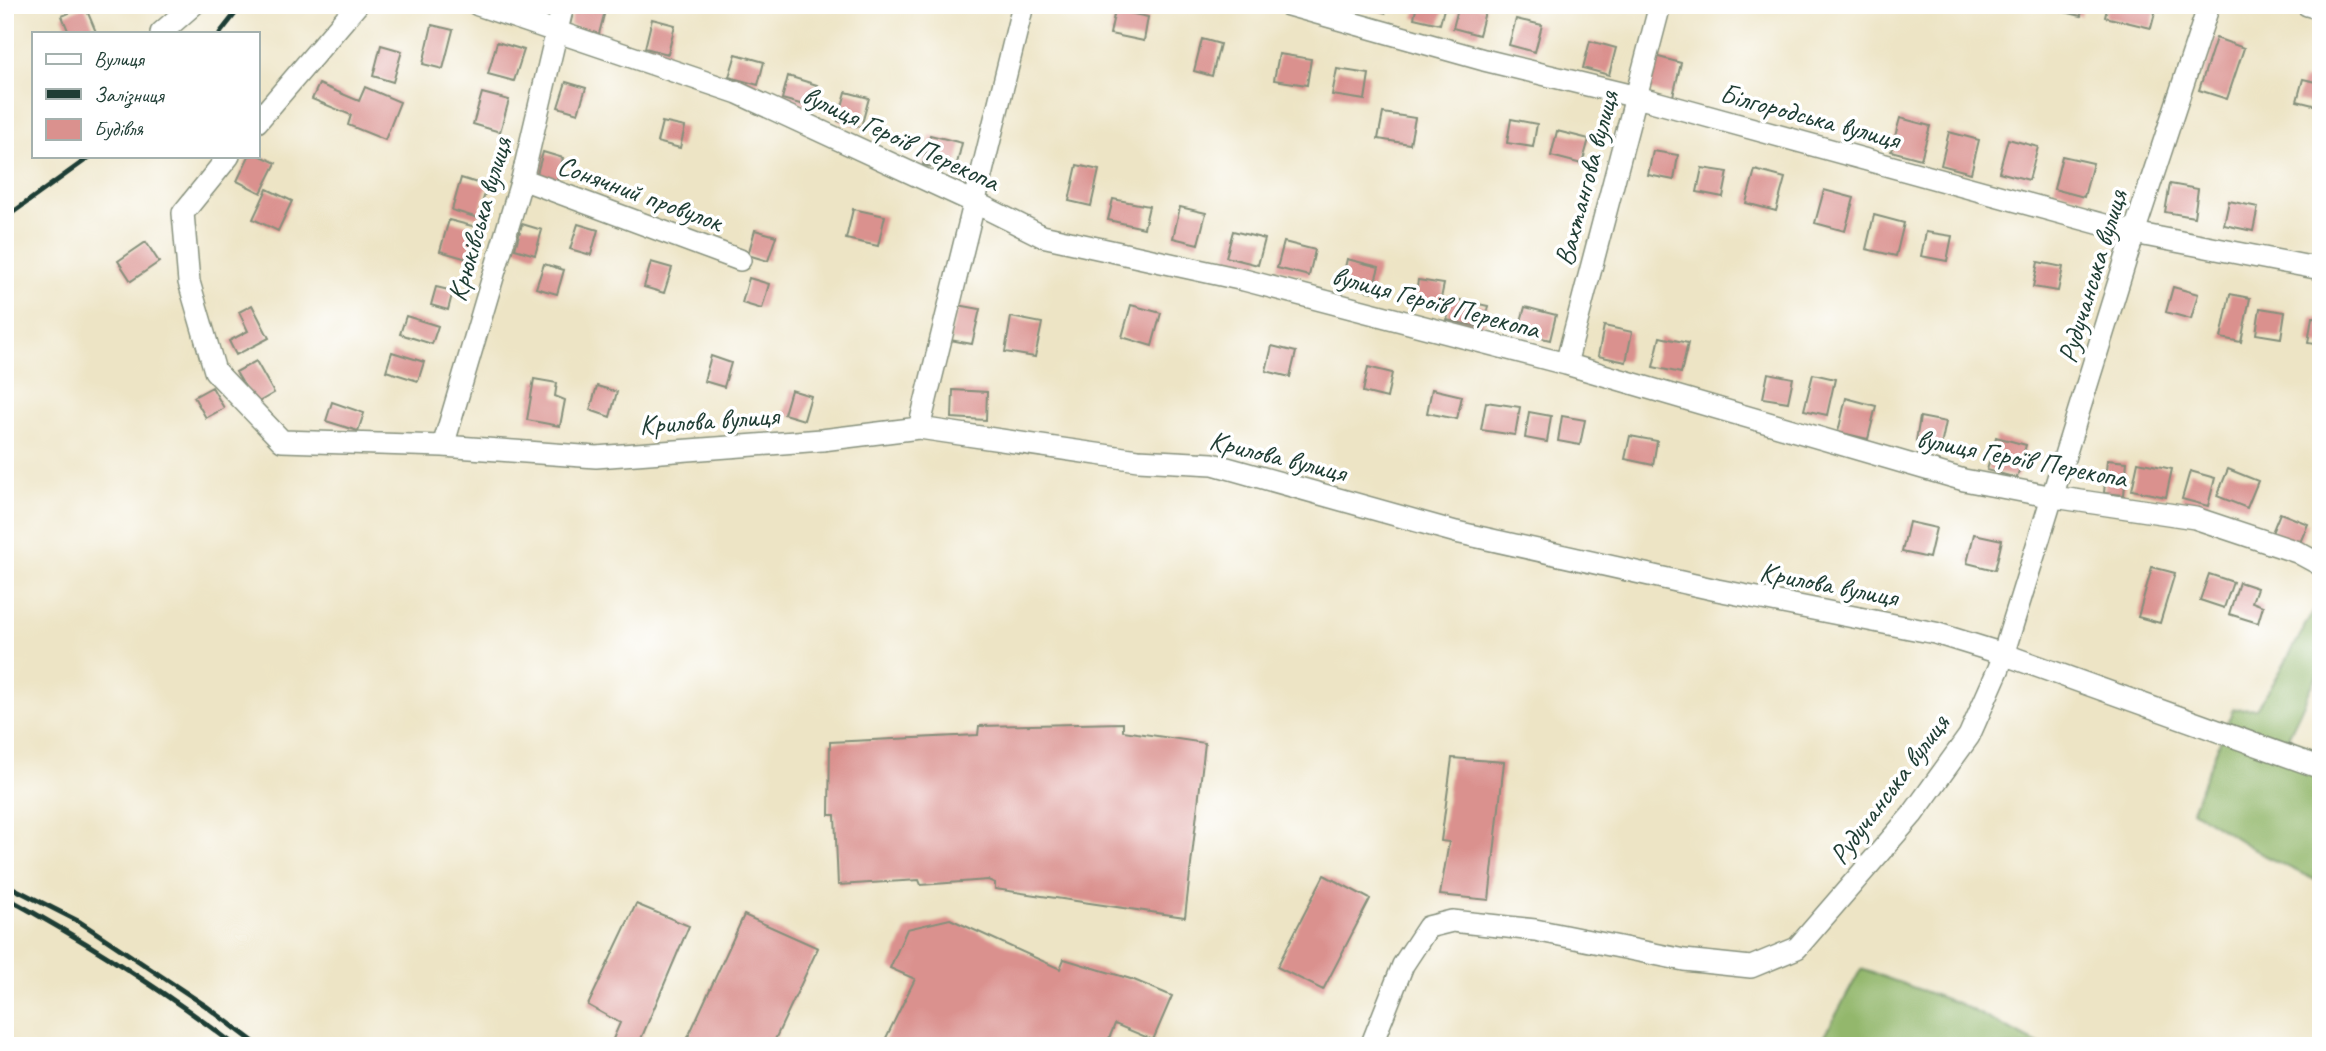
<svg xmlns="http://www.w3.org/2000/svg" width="2326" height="1051" viewBox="0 0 2326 1051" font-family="Caveat,sans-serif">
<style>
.forest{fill:#93b76c;stroke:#597a50;stroke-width:2}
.building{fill:#da918e}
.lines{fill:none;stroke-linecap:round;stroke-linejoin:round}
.street-casing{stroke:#86907c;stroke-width:24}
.street{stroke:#fff;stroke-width:21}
.rail{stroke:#1f3d34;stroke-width:5}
.labels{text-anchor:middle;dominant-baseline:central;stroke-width:7;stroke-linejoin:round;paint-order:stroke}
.street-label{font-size:28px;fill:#1f3d34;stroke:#fff}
</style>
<rect width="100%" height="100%" fill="#fff"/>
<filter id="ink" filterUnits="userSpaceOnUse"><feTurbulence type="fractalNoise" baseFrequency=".0143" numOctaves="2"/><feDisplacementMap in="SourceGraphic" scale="14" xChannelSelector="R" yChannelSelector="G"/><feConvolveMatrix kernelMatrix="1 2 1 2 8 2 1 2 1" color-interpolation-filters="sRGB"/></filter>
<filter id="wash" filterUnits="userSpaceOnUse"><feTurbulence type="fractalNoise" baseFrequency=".00686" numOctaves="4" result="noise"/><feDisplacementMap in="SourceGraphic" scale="28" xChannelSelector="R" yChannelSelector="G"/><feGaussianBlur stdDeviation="1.57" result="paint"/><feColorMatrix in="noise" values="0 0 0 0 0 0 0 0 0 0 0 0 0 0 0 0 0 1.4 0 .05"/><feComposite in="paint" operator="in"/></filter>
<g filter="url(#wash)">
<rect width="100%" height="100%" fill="#ede4c5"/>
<path class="forest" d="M2321 598V667L2288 737 2321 754V883L2265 856 2192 810 2233 709 2256 708 2276 679Z
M1861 969 1960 1004 2042 1046H1819Z"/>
<g id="blocks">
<path class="building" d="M575 5H586L605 11 599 34 570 25Z
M1360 5H1388L1386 13Z
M1417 5H1445L1440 24 1414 18Z
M1459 5 1486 8 1479 35 1453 28Z
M2058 5H2083L2081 16 2057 10Z
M2108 5H2157L2151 28 2105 17Z
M85 6 96 32 69 33 62 16Z
M1115 10 1148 17 1144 41 1110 34Z
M652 19 675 25 668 54 645 48Z
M1516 19 1542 25 1535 52 1509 45Z
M432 25 453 30 443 69 423 64Z
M2216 38 2244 48 2227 99 2199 90Z
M1202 39 1220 44 1212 76 1194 71Z
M1590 41 1616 48 1609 75 1583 68Z
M497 42 524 50 514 81 488 74Z
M381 45 402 51 393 82 373 76Z
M736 54 764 62 758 85 729 77Z
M1279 54 1311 59 1307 85 1274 80Z
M1651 55 1681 63 1673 96 1643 89Z
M1337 69 1369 74 1365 100 1332 95Z
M788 76 817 85 811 107 782 99Z
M2303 79 2321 83V107L2297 101Z
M566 82 586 88 578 113 558 107Z
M319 84 359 101 365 87 400 102 385 140 348 125 351 115 312 99Z
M846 92 869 98 861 127 838 121Z
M482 93 509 100 500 132 473 124Z
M1383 113 1415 118 1410 144 1378 139Z
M1900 118 1930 126 1921 159 1891 151Z
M1511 119 1537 124 1533 147 1507 143Z
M662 122 685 127 680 148 657 142Z
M1557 131 1589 139 1582 164 1551 156Z
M1949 132 1979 140 1971 173 1941 165Z
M930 135 962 143 955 172 923 165Z
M2008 139 2038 147 2029 180 1999 172Z
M1653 151 1678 155 1674 180 1648 175Z
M543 152 563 158 556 183 536 177Z
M257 154 276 163 261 193 237 181 249 156Z
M2062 156 2093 163 2084 197 2054 189Z
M1077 165 1099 170 1091 206 1069 201Z
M1702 168 1728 172 1723 197 1697 192Z
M1755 170 1785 178 1776 211 1746 203Z
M461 178 487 186 478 218 452 210Z
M2170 184 2198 189 2194 217 2165 212Z
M267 189 292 201 278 231 253 219Z
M1824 190 1854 198 1845 231 1815 223Z
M1113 199 1149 206 1144 228 1108 220Z
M2229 201 2258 207 2253 231 2224 225Z
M1180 207 1206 213 1198 244 1173 238Z
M853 209 885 216 878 246 846 239Z
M1874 215 1904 223 1896 256 1866 249Z
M449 220 476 227 467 259 440 251Z
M522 224 542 230 535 255 515 249Z
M578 224 598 230 591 255 570 249Z
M755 230 776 236 768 261 748 255Z
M1233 231 1265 239 1258 265 1226 257Z
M1926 232 1952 236 1947 261 1921 256Z
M146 242 159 262 131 281 118 261Z
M1284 242 1315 250 1309 276 1277 268Z
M1347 259 1379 267 1372 292 1341 284Z
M651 262 672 268 664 293 644 287Z
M2038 262 2063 267 2058 291 2033 287Z
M544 264 564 270 557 294 536 288Z
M749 278 769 284 762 309 742 303Z
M1418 280 1444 284 1439 308 1414 303Z
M436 287 453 291 448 310 431 305Z
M2173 287 2198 294 2191 319 2166 312Z
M2230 294 2250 298 2241 342 2221 338Z
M1451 298 1488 306 1483 328 1447 320Z
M252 305 269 338 236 355 229 341 248 331 239 312Z
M958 305 980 309 972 344 950 340Z
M1131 305 1161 313 1152 346 1122 337Z
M1525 307 1556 315 1550 340 1518 332Z
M2260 308 2285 312 2281 338 2256 334Z
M406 316 438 326 432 344 400 334Z
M1011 317 1042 323 1035 357 1005 352Z
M2312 317 2321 318V345L2308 343Z
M1604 326 1632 332 1626 362 1598 356Z
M1660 337 1688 343 1681 373 1653 367Z
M1272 346 1296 352 1290 377 1266 371Z
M392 352 424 362 418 381 386 371Z
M711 356 731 363 724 387 704 381Z
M256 361 274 393 255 404 236 372Z
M1368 367 1392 373 1387 398 1363 392Z
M1768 373 1793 378 1788 402 1763 398Z
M1813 374 1835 379 1827 415 1804 410Z
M534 379 557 383 555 396 565 400 560 426 527 420Z
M597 386 617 392 610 417 590 410Z
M212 387 224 408 206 418 194 397Z
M1432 389 1462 396 1457 419 1427 413Z
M791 390 811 396 804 420 784 414Z
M953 390 987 392 986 420 952 418Z
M1846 398 1876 406 1868 439 1838 432Z
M332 402 364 413 358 431 326 421Z
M1486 402 1520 407 1515 435 1481 430Z
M1529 412 1551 416 1547 442 1525 438Z
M1562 416 1585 420 1580 445 1558 441Z
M1920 417 1946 422 1941 446 1916 441Z
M1630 436 1657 441 1653 465 1625 459Z
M1996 437 2026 445 2017 478 1987 470Z
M2107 460 2127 462 2124 495 2104 493Z
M2138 462 2172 469 2166 497 2132 490Z
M2228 469 2258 481 2247 508 2217 496Z
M2190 471 2215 478 2208 506 2182 499Z
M2280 513 2308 524 2299 545 2271 535Z
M1909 522 1936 528 1929 558 1902 552Z
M1974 534 2002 540 1995 570 1967 563Z
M2152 567 2175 573 2160 623 2138 617Z
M2209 574 2233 582 2224 608 2200 600Z
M2239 582 2257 588 2252 602 2263 606 2258 623 2229 614Z
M1123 723V731L1205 743 1185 917 995 889V883L988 880 921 885 919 880 838 885 835 815H829L830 742 978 735 979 726Z
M1452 758 1504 762 1489 900 1440 895 1449 842 1441 841Z
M1324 875 1370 899 1323 990 1277 967Z
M636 904 689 926 638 1046H610L620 1023 588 1005Z
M744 915 818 948 772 1046H684Z
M950 919 1060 969 1064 959 1134 980 1172 996 1153 1040 1115 1024 1106 1046H882L915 979 890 968 907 929Z"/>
</g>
</g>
<g filter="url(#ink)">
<use href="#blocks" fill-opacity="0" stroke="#86907c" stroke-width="2"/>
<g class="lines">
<g class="street-casing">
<path id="street" d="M478 5 738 93 974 202 1042 236 1244 280 1566 364 1964 480 2054 497 2195 518 2297 552 2321 565
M1288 5 1484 60 1637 97 2134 233 2321 269
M2307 5 2321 9
M161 33 193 5
M257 122 357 5
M229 156 183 213 189 282 215 371 282 441 443 446 596 457 822 440 919 428 1138 460 1213 464 1456 532 1717 590 1935 633 2003 654 2321 768
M522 179 740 260
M1566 364 1660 5
M919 428 1023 5
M443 446 522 179 563 5
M1371 1046 1403 965 1428 927 1452 921 1535 930 1684 960 1751 967 1797 948 1912 815 1969 736 1999 668 2134 233 2209 5"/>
</g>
<use href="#street" class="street"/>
<path class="rail" d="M220 33 242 5
M5 218 91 156
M5 884 80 922 206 1006 259 1046
M5 897C86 941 163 990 236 1046"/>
</g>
</g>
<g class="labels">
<g class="street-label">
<text transform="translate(1810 116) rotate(15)">Білгородська вулиця</text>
<text transform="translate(901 138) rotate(25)">вулиця Героїв Перекопа</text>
<text transform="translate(1586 178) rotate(-75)">Вахтангова вулиця</text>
<text transform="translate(640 193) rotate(20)">Сонячний провулок</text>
<text transform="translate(479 219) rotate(-74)">Крюківська вулиця</text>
<text transform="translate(2092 276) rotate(-73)">Рудучанська вулиця</text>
<text transform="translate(1436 302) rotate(15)">вулиця Героїв Перекопа</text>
<text transform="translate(709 420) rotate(-4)">Крилова вулиця</text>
<text transform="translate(1278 456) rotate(14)">Крилова вулиця</text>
<text transform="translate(2022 458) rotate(11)">вулиця Героїв Перекопа</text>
<text transform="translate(1829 584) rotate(11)">Крилова вулиця</text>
<text transform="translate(1889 789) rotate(-53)">Рудучанська вулиця</text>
</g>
</g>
<rect width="2326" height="1051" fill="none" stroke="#fff" stroke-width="28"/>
<rect x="32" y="32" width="228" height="126" fill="#ffffff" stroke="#a5b1ae" stroke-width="2"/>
<rect x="46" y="54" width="35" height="10" fill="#ffffff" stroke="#a5b1ae" stroke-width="2"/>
<text x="94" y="66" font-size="21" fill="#1f3d34">Вулиця</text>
<rect x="46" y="89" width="35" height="10" fill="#1f3d34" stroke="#a5b1ae" stroke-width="2"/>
<text x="94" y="102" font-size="21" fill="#1f3d34">Залізниця</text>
<rect x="46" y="119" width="35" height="21" fill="#da918e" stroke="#a5b1ae" stroke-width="2"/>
<text x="94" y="136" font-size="21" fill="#1f3d34">Будівля</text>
</svg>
